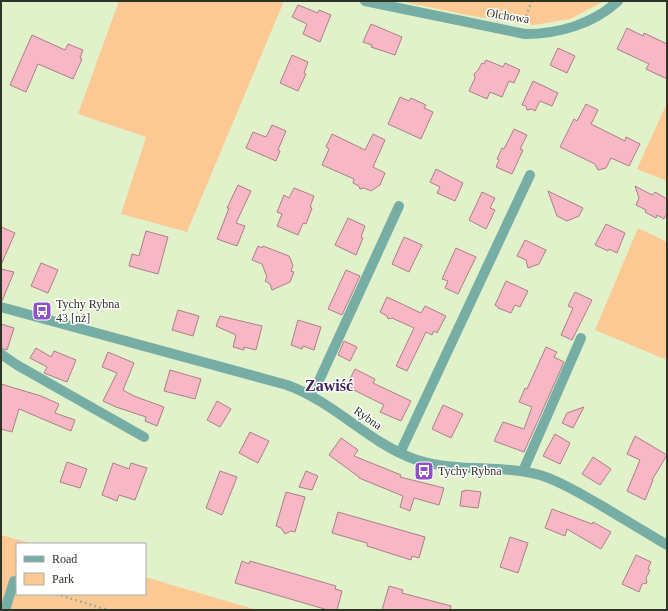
<svg xmlns="http://www.w3.org/2000/svg" width="668" height="611" viewBox="0 0 668 611" font-family="'Times New Roman',serif">
<style>
.green{fill:#fcc894}
.building{fill:#f8b7c4;stroke:#aa7f87}
.lines{fill:none;stroke-linecap:round;stroke-linejoin:round}
.path{stroke:#a1ae90;stroke-width:2.5;stroke-dasharray:2 3;stroke-linecap:butt}
.minor{stroke:#76ada5;stroke-width:10}
.labels{text-anchor:middle;dominant-baseline:central;stroke-width:3;stroke-linejoin:round;paint-order:stroke}
.street-label{font-size:12px;fill:#2d3425;stroke:#fff}
.poi-label{font-size:12px;fill:#2d3425;stroke:#fff;text-anchor:start}
.district-label{font-size:16px;font-weight:bold;fill:#42245d;stroke:#fff}
</style>
<rect width="100%" height="100%" fill="#e1f2cb"/>
<path class="green" d="M119 1H284L187 232 121 214 146 137 78 114Z
M399 1H605L570 19 534 25 472 16Z
M667 103V181L637 169Z
M638 228 667 242V360L595 330Z
M1 535 33 544H17V594H145V577L257 610H1Z"/>
<path class="building" d="M298 5 318 13 319 10 331 15 320 42 303 34 307 24 292 17Z
M371 24 402 37 395 55 371 47 372 45 363 42Z
M627 28 643 36 644 33 667 44V79L646 69 649 64 617 49Z
M32 35 65 50 68 44 83 50 80 58 82 59 73 79 38 64 26 92 10 85Z
M558 48 575 56 567 73 550 65Z
M292 55 308 62 304 73 306 74 298 91 280 83Z
M486 60 503 67 505 63 520 70 514 83 509 81 502 97 490 92 487 99 469 91 475 78 474 74 478 70 482 63 484 64Z
M533 81 558 93 552 106 540 101 535 111 532 109 527 110 526 106 522 105Z
M400 97 409 101 411 98 426 105 424 108 433 112 421 139 388 124Z
M586 104 598 110 591 124 625 141 626 137 640 144 629 166 611 158 606 168 598 170 595 164 560 147 574 119 577 121Z
M272 125 286 131 278 150 280 151 276 161 246 148 253 132 266 137Z
M514 129 527 135 520 149 523 150 512 174 496 167 499 160 497 159 502 148 504 149Z
M332 134 365 150 373 134 385 140 373 167 385 173 380 185 371 191 364 188 360 189 359 186 353 183 354 179 322 165 329 149 326 147Z
M436 169 463 183 455 201 437 193 440 187 430 182Z
M238 185 251 191 236 223 245 226 237 246 217 239 229 208H227Z
M635 186 652 195 655 192 667 199V213L664 219 657 215 656 218 645 212 646 210 636 205 639 198Z
M294 188 314 196 310 207 312 208 306 224 303 223 298 235 277 226 282 214 277 212 284 195 289 198Z
M548 191 583 208 579 216 567 221 557 216Z
M482 192 495 198 490 208 495 210 486 229 469 220Z
M348 218 365 226 361 237 363 238 356 255 335 245Z
M606 224 625 233 617 253 609 249 608 251 595 245Z
M1 227 15 233 1 265Z
M146 231 168 237 158 274 129 266 132 254 139 256Z
M404 237 422 245 409 272 392 264Z
M525 240 546 250 539 264 528 268 526 260 517 256Z
M258 246 262 248 263 246 289 256 293 265 291 271 294 272 290 282 272 290 270 284 265 281 267 277 262 264 252 260Z
M456 248 476 257 458 294 445 288 448 281 442 279Z
M41 263 58 270 48 293 31 286Z
M1 269 14 272 2 301H1Z
M346 270 360 276 342 315 328 309Z
M506 281 528 291 520 307 515 305 511 313 498 308V307L495 305Z
M575 292 592 300 572 340 561 335 573 308 568 306Z
M387 297 421 313 425 306 446 316 437 333 434 331 432 335 426 332 407 371 396 366 414 328 392 318 388 319 387 316 380 312Z
M178 310 199 316 193 336 172 330Z
M220 316 262 326 256 350 244 347V350L233 347 236 335 216 326Z
M298 320 321 327 314 350 303 346 302 349 291 345Z
M1 324 14 328 7 350 1 348Z
M344 341 357 347 350 361 338 355Z
M546 347 557 352 554 357 564 362 524 452 494 441 503 422 524 429 532 407 519 402 525 388 527 389Z
M36 348 51 357 54 351 76 360 67 382 44 373 47 367 30 358Z
M108 352 134 363 123 390 134 396 164 407 157 426 145 421 146 417 116 407 103 401 117 373 102 367Z
M355 369 375 379 373 383 411 401 401 421 380 412 384 405 350 388 352 384 348 383Z
M170 370 201 379 195 399 164 391Z
M1 384 41 396 59 404 55 413 75 420 71 431 19 409 12 432 1 429Z
M217 401 231 409 220 427 207 420Z
M443 405 463 414 451 438 432 429Z
M584 407 573 428 562 423 567 413Z
M250 432 269 441 258 463 239 453Z
M555 434 570 443 560 464 543 456Z
M635 436 667 455 652 480H653L645 500 627 491 640 460 627 454Z
M341 438 358 450 354 456 401 475 400 477 444 488 439 505 414 498 410 511 400 507 403 496 359 478V477L329 455Z
M593 457 611 469 600 485 582 474Z
M67 462 87 469 80 488 60 482Z
M113 463 129 469 131 463 147 468 135 500 119 495 117 501 102 495Z
M220 471 237 477 222 515 206 508Z
M306 471 318 476 312 490 299 487Z
M465 490 481 492 478 508 460 506 462 491H465Z
M286 492 305 497 295 532 291 531 285 534 281 528 276 526Z
M552 509 592 524 593 522 611 532 601 549 567 529 565 536 545 528Z
M338 512 425 537 419 558 412 556 411 560 367 546V543L332 533Z
M510 537 528 543 518 573 500 567Z
M636 555 651 562 648 569 650 570 646 578 647 583 642 584 639 592 622 584Z
M242 561 249 564 250 561 336 586 335 589 342 591 337 610H328L235 583Z
M389 586 403 590 402 593 451 606 450 610H382Z"/>
<g class="lines">
<path class="path" d="M524 21 532 1
M56 594 108 610"/>
<path class="minor" d="M365 1 525 34C559 34 593 24 618 1
M1 307 287 385C334 402 368 442 414 459 455 473 499 464 540 475 560 481 579 493 597 503 620 517 644 531 667 545
M1 354 17 365 144 437
M309 394 317 385 399 206
M400 453 530 175
M523 471 581 338
M5 610 14 581"/>
</g>
<defs>
<g id="bus-square" transform="scale(1)"><rect x="-9" y="-9" width="18" height="18" rx="4" fill="#8f51c7" stroke="#fff"/><path d="M-5-6H5V4H4V6H2V4H-2V6H-4V4H-5ZM-3.5-4V0h7V-4ZM-3.5 1.2v1.5H-2V1.2ZM2 1.2v1.5H3.5V1.2Z" fill="#fff"/></g>
</defs>
<g fill-rule="evenodd">
<use href="#bus-square" x="42" y="311"/>
<use href="#bus-square" x="424" y="471"/>
</g>
<g class="labels">
<g class="street-label">
<text transform="translate(508 16) rotate(9)">Olchowa</text>
<text transform="translate(368 418) rotate(35)">Rybna</text>
</g>
<g class="poi-label">
<text x="56" y="304">Tychy Rybna<tspan x="56" dy="14">43 [nż]</tspan></text>
<text x="438" y="471">Tychy Rybna</text>
</g>
<g class="district-label">
<text x="329" y="385">Zawiść</text>
</g>
</g>
<rect width="668" height="611" fill="none" stroke="#2d3425" stroke-width="4"/>
<rect x="16" y="543" width="130" height="52" fill="#ffffff" stroke="#abaea8"/>
<rect x="24" y="556" width="20" height="6" fill="#76ada5" stroke="#abaea8"/>
<text x="52" y="563" font-size="12" fill="#2d3425">Road</text>
<rect x="24" y="573" width="20" height="12" fill="#fcc894" stroke="#abaea8"/>
<text x="52" y="583" font-size="12" fill="#2d3425">Park</text>
</svg>
